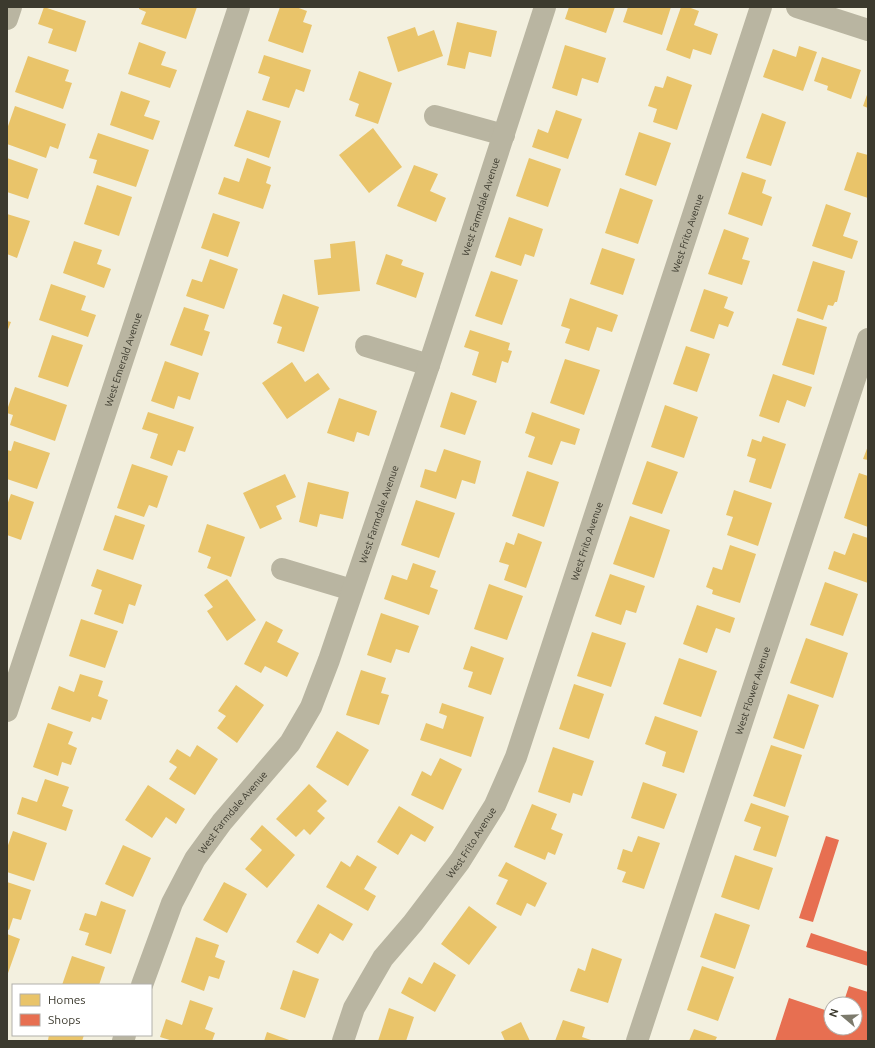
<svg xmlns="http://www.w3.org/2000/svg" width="875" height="1048" viewBox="0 0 875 1048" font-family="Ubuntu,sans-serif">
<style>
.homes{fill:#e9c46a}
.shops{fill:#e76f51}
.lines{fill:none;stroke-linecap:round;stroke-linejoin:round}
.minor{stroke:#b9b5a1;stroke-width:22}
.labels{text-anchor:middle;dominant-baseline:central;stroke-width:4;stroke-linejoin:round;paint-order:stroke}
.street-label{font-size:10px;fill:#3c3a2e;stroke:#fff}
</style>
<rect width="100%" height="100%" fill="#f3f0df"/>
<path class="homes" d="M44 7 86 21 76 52 48 43 53 29 38 24Z
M139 7H197L186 39 141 24 146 12 139 9Z
M280 7H296L307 11 303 22 312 25 303 53 268 41Z
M569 7H615L606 33 565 19Z
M628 7H671L662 35 623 22Z
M681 7H688L699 11 694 25 718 34 711 55 693 49 690 59 666 50Z
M457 22 497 31 491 57 469 52 465 69 447 65Z
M415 27 418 36 434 30 443 56 398 72 387 37Z
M139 42 166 52 161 65 177 70 170 88 128 74Z
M565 45 606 58 598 83 582 78 577 96 552 88Z
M799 46 817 52 803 91 763 77 773 49 796 57Z
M264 55 311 70 304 92 296 89 289 108 262 100 270 77 258 73Z
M28 56 69 70 65 81 72 83 63 109 15 92Z
M822 57 861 70 851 99 827 90 828 86 814 81Z
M359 71 392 83 378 124 355 116 359 104 349 100Z
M667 76 692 85 677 130 653 122 657 109 648 106 655 86 663 88Z
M121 91 150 101 144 116 160 121 153 140 110 125Z
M868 92V108L863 106Z
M15 106 66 124 58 149 50 146 46 158 7 144V129Z
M247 110 281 121 269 158 234 146Z
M556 110 582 119 568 159 532 147 538 129 548 133Z
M762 113 786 122 771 166 746 158Z
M373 128 402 167 369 193 339 155Z
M639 132 671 143 656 186 625 175Z
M98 133 149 150 136 187 93 173 97 160 89 158Z
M857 152 868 155V198L844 190Z
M7 158 38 169 28 199 7 192Z
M247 158 271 167 266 183 271 185 263 209 218 194 224 177 239 182Z
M529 158 561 169 548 207 516 196Z
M414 165 438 174 430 191 446 198 436 222 397 206Z
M742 172 766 180 762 193 772 197 762 226 728 214Z
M97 185 132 197 119 236 84 224Z
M620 188 653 200 638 244 605 233Z
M826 204 851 213 843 236 858 241 852 259 812 246Z
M213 213 240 222 228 257 201 248Z
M7 214 30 221 17 258 7 254Z
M509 217 543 229 534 257 525 254 521 266 495 257Z
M724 229 749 238 742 259 750 261 742 285 708 274Z
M74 241 102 250 97 264 111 269 104 288 63 273Z
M355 241 360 291 318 295 314 260 331 258 330 244Z
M602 248 635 259 623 295 590 284Z
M386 254 403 260 401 265 424 273 416 298 376 284Z
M210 259 238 269 224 309 186 296 192 279 202 282Z
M813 261 845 271 837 302H835L833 306 828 305 823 320 797 311Z
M491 271 518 280 502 325 475 316Z
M51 284 86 296 81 310 96 315 88 337 39 320Z
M704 289 728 297 724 308 734 312 728 327 719 324 714 339 690 331Z
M283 294 319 307 304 352 277 343 282 327 273 324Z
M570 298 618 315 612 332 597 327 589 351 565 343 570 329 561 326Z
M184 307 209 315 204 330 210 332 202 356 170 345Z
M797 318 827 327 814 375 782 365Z
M7 321 11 322 7 332Z
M470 330 510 343 508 350 512 351 508 363 502 361 496 383 472 375 479 352 464 347Z
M52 335 83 345 68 387 38 377Z
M686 346 710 354 697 392 673 384Z
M565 359 600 370 584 415 550 403Z
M165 361 199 373 190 400 178 396 174 409 151 401Z
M292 362 305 382 318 373 330 389 287 419 262 383Z
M773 374 812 387 805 407 787 400 779 423 759 416Z
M15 387 67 405 55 441 10 425 13 415 7 413V410Z
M451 392 477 401 465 435 440 427Z
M339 398 377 411 369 436 357 432 354 442 327 433Z
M665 405 698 417 684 458 651 447Z
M148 412 194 427 185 452 178 450 172 466 150 458 158 434 142 429Z
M532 412 580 429 575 445 561 441 552 465 528 457 535 437 525 433Z
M763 436 786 444 771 489 749 482 756 459 747 456 752 439 761 442Z
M14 441 50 453 37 489 7 479V450L11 451Z
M868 446V460L863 459Z
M444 449 481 461 475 484 462 480 456 499 420 487 425 469 436 472Z
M647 461 678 472 662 514 632 504Z
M132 464 168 476 157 508 149 505 144 517 117 508Z
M527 471 559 482 544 527 512 516Z
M859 473 868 476V527L844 518Z
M285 474 296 497 276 506 282 519 260 529 243 493Z
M308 482 349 492 343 519 320 514 317 527 299 522Z
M734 490 772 503 758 546 727 535 733 517 726 515Z
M11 494 34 502 21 540 7 535V505Z
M416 500 455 513 439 558 401 545Z
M115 515 145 525 133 560 103 550Z
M630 516 670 530 654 578 613 564Z
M207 524 245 537 231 577 207 568 211 557 198 552Z
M518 533 542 542 526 588 504 580 509 565 499 562 506 542 514 545Z
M853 533 868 538V583L828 569 834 551 845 555Z
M730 545 756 554 740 603 712 594 713 590 706 587 713 567 722 570Z
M413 563 436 571 430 587 438 590 429 615 384 599 392 575 407 580Z
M97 569 142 585 135 606 129 604 123 624 94 614 102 590 91 586Z
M610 574 645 586 636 613 626 610 621 625 595 616Z
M227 579 256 620 227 641 207 611 213 607 204 595Z
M825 582 858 594 843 636 810 625Z
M489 584 523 596 507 640 474 629Z
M697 605 735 618 730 633 716 628 707 653 683 644Z
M381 613 419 626 409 653 396 649 391 663 367 655Z
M81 619 118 631 105 668 69 656Z
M266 621 283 630 277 642 299 653 287 677 265 666 261 673 244 664Z
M592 632 626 643 611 687 577 676Z
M806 638 848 653 833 698 790 683Z
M471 646 504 658 491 695 468 687 473 672 463 669Z
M679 658 717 671 701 717 663 704Z
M361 670 386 678 381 693 389 695 379 725 346 715Z
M80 674 103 681 98 696 108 700 101 720 92 717 90 722 51 709 59 686 74 692Z
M574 684 604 694 589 739 559 729Z
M236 685 264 705 237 743 217 728 226 716 218 711Z
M788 694 819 705 804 749 773 738Z
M442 703 484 717 471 757 420 740 426 723 443 729 447 716 439 713Z
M655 716 698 731 684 773 662 766 666 752 645 744Z
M48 723 73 732 68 744 77 748 71 765 62 762 58 776 33 767Z
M337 731 369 750 348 786 316 767Z
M197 745 218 759 195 795 169 779 177 767 169 762 177 749 190 757Z
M771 745 802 755 785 807 753 796Z
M553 747 594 761 582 796 573 793 570 803 538 792Z
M440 758 462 769 443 810 411 795 422 771 431 776Z
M45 779 69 787 62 806 73 810 66 831 17 814 22 797 37 802Z
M643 782 677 794 664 829 631 818Z
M309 784 327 801 317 811 325 818 310 835 304 829 296 837 276 819Z
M148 785 185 809 176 824 166 817 152 838 125 820Z
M751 803 789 816 776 857 753 850 761 827 744 821Z
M532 804 557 814 551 829 563 834 555 855 548 852 545 860 514 847Z
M399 806 434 827 425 842 411 834 398 855 377 842Z
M262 825 295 855 267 888 245 869 262 850 250 839Z
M13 831 47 843 34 881 7 872V848Z
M638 836 660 843 644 889 622 882 626 872 617 869 623 849 632 852Z
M123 845 151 858 133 897 105 884Z
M357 855 377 867 364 889 376 896 368 911 326 887 341 861 350 867Z
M735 855 773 868 759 910 721 897Z
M506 862 547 883 535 907 527 903 521 916 496 904 508 880 498 876Z
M7 882 31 890 21 920 13 918 9 930 7 929Z
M224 882 247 894 227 933 203 920Z
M101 901 126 910 111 954 85 945 89 933 79 930 85 913 96 916Z
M318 904 353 924 343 941 330 933 318 954 296 942Z
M469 906 497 927 469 965 441 944Z
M715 913 750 925 735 969 700 957Z
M7 934 20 939 7 976Z
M196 937 219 945 215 957 225 961 219 979 209 976 204 991 181 982Z
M592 948 622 959 608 1003 570 991 578 968 585 971Z
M72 956 105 967 99 985H62Z
M434 962 456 975 435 1012 401 993 409 977 422 984Z
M702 966 734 977 718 1021 687 1010Z
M293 970 319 979 305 1018 280 1009Z
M190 1000 213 1008 205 1029 215 1033 212 1041H173L160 1037 166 1019 182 1025Z
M389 1008 414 1017 406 1041H378Z
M563 1020 585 1027 582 1037 594 1041H555Z
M521 1022 530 1041H505L501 1032Z
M694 1029 717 1037 715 1041H689Z
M267 1032 292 1041H264Z
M49 1035H84L82 1041H50L48 1040Z"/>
<path class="shops" d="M826 836 839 840 813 922 799 918Z
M811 933 868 952V966L806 947Z
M849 986 868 992V1041H775L789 998 831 1012V1028H855V1004H843Z"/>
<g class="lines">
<g class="minor">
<path d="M797 7 868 30"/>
<path d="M7 19 11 7"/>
<path d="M435 116 504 135"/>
<path d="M366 346 429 365"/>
<path d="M282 569 352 590"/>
<path id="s1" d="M7 711 239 7"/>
<path id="s2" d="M142 985 172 903 195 859 222 822 290 743 311 707 329 660 429 365 545 7"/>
<path d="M123 1041 125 1035"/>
<path id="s3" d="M343 1041 354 1008 383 958 413 923 460 861 495 805 516 757 761 7"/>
<path id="s4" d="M637 1041 868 339"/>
</g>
</g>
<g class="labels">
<g class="street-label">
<text stroke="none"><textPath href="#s2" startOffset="857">West Farmdale Avenue</textPath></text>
<text stroke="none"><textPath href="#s3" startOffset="886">West Frito Avenue</textPath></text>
<text stroke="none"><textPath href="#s1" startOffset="370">West Emerald Avenue</textPath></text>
<text stroke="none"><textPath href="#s2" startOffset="533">West Farmdale Avenue</textPath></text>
<text stroke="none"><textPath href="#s3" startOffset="562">West Frito Avenue</textPath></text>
<text stroke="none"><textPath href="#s4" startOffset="369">West Flower Avenue</textPath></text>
<text stroke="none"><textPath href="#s2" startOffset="197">West Farmdale Avenue</textPath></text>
<text stroke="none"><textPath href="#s3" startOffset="238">West Frito Avenue</textPath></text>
</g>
</g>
<rect width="875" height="1048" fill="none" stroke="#3c3a2e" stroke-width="16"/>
<rect x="12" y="984" width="140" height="52" fill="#ffffff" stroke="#b1b0ab"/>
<rect x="20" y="994" width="20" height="12" fill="#e9c46a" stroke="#b1b0ab"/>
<text x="48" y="1004" font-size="12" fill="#3c3a2e">Homes</text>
<rect x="20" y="1014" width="20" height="12" fill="#e76f51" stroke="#b1b0ab"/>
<text x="48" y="1024" font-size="12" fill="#3c3a2e">Shops</text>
<g transform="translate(843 1016) rotate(289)"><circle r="19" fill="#ffffff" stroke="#b1b0ab"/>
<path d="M0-3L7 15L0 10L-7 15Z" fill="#7c7a6c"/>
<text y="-6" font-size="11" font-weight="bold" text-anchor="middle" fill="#3c3a2e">N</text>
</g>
</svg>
